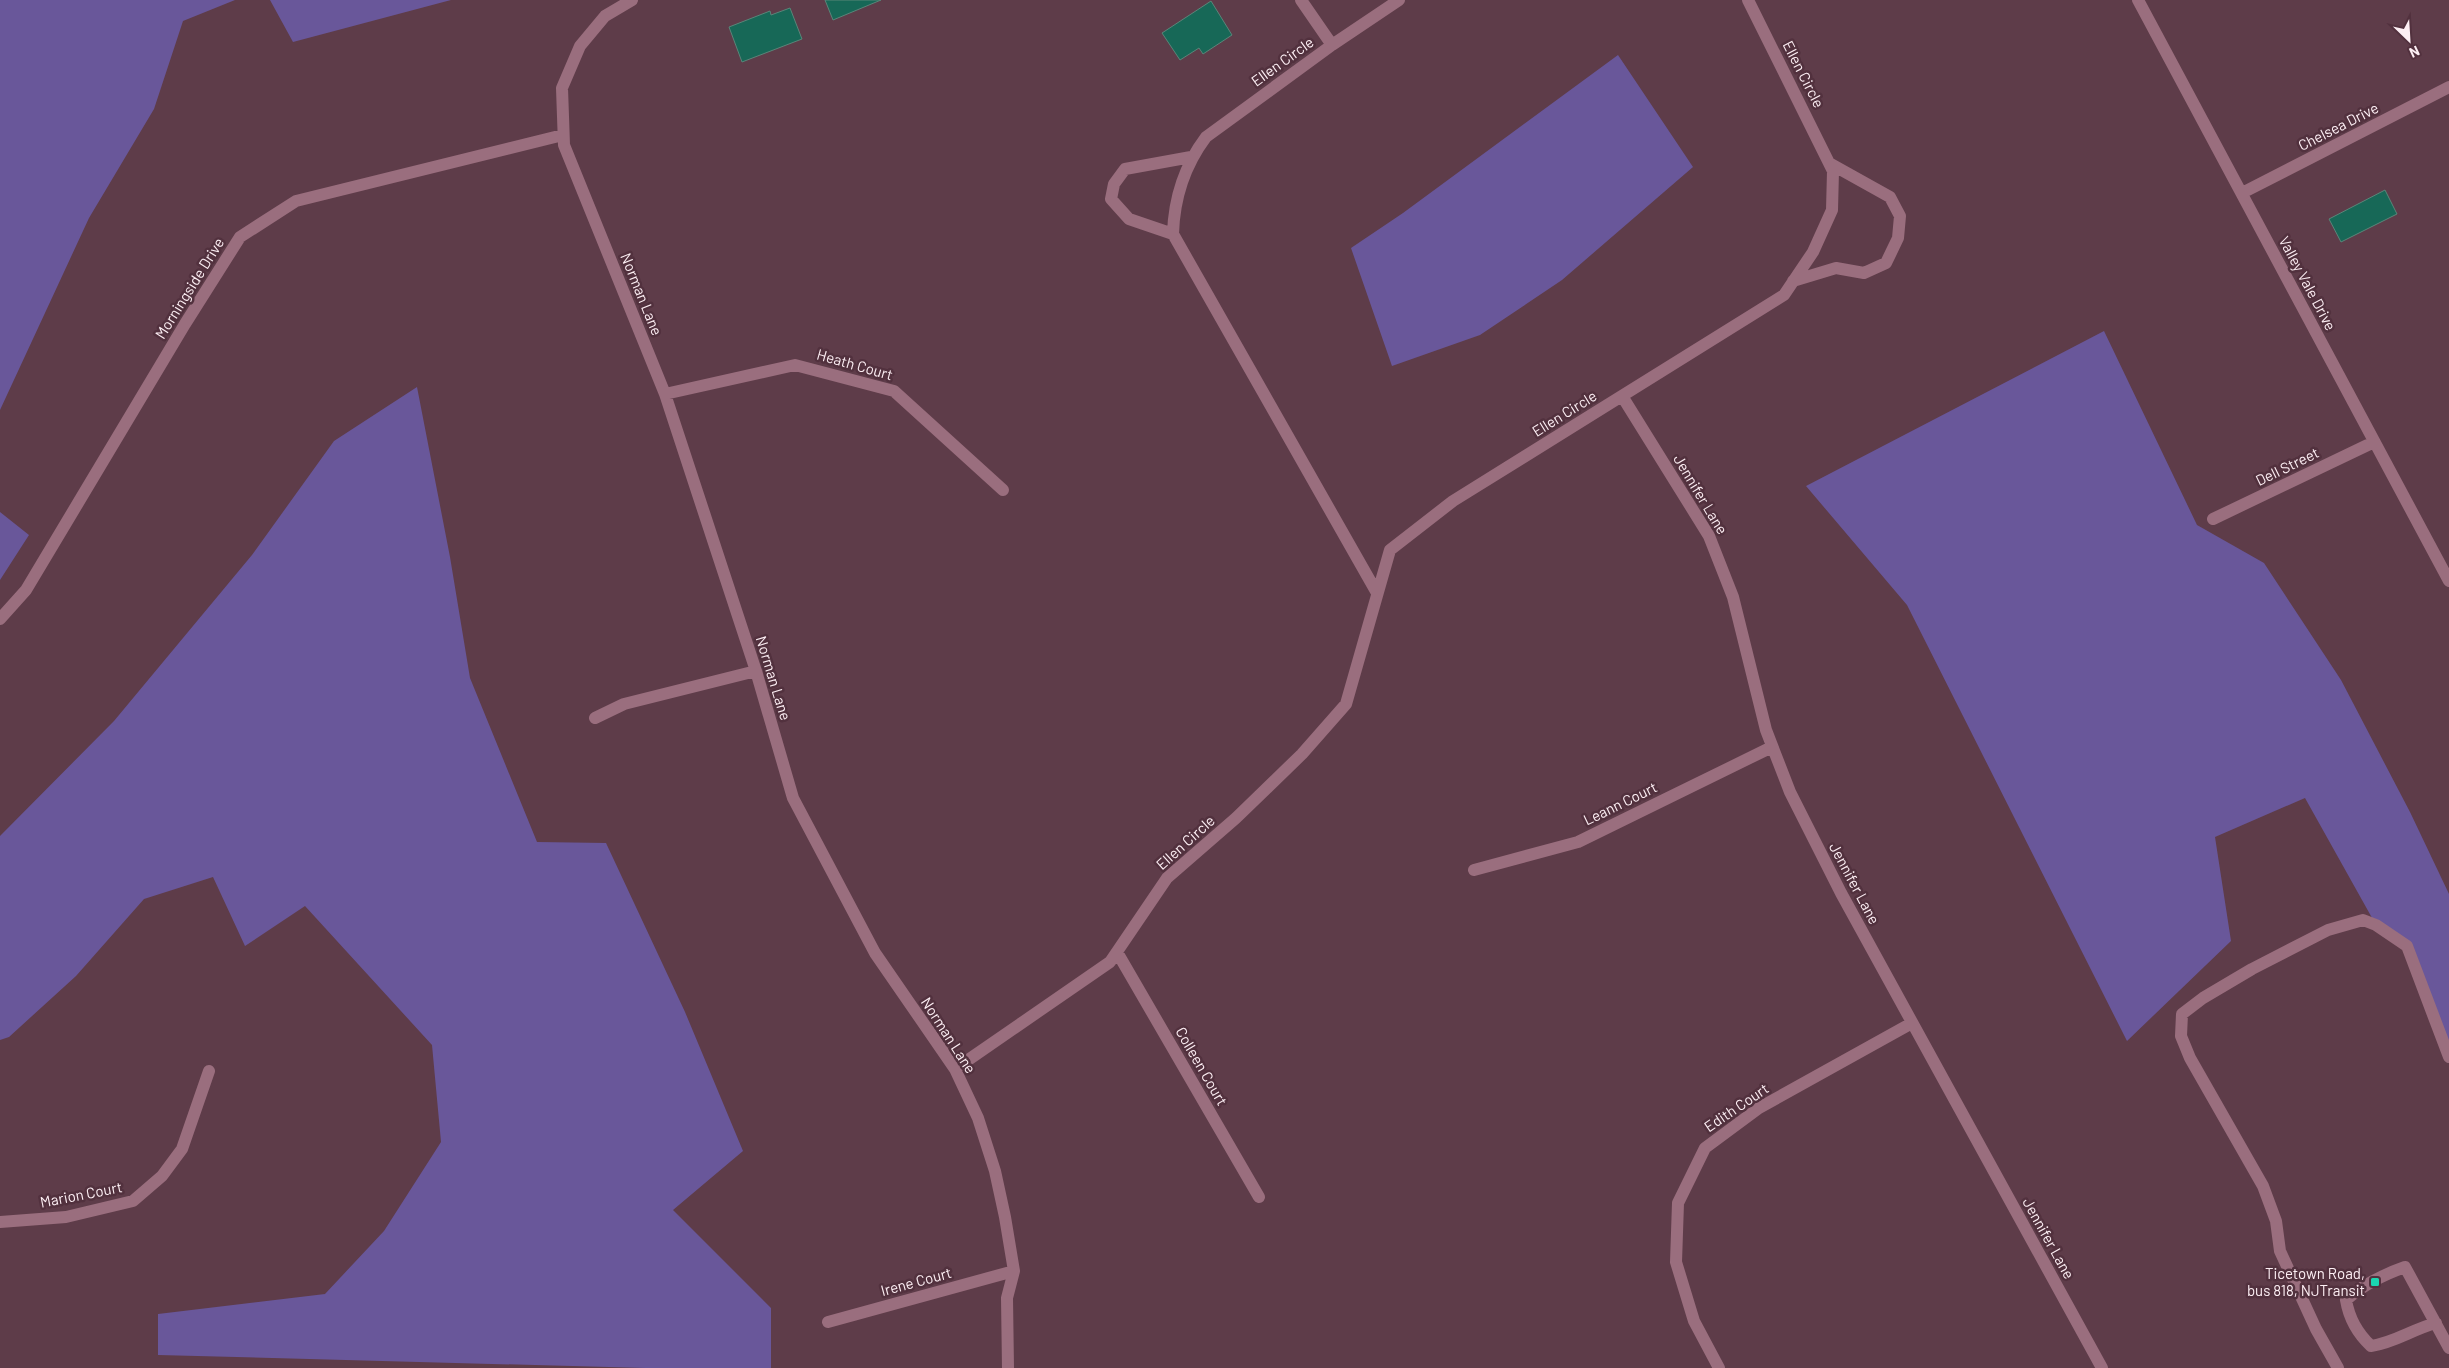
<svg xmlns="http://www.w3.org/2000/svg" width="2449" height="1368" viewBox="0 0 2449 1368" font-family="Barlow,sans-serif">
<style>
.green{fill:#69579a}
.building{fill:#176857;stroke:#5a8579}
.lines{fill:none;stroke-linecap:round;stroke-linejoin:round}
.minor{stroke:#9a6e7e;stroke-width:12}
.poi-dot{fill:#1bd5b1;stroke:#52313e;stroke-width:2}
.labels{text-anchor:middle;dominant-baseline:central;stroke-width:5;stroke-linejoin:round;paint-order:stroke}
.street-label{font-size:15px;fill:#fdeff4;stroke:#52313e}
.poi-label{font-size:15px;fill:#fdeff4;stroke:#52313e;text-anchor:end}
</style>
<rect width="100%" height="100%" fill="#5e3c49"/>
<path class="green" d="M0 0H235L183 21 154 109 89 218 0 410Z
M270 0H451L293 42Z
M1618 55 1693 167 1562 280 1480 335 1392 366 1351 248 1403 213Z
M2104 331 2197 525 2264 563 2341 680 2410 812 2449 894V1057L2407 946 2376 925 2305 798 2215 837 2231 941 2127 1041 1907 605 1806 486Z
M417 387 450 557 470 678 537 842 606 843 685 1012 743 1151 673 1210 771 1308V1368H645L158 1355V1314L325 1294 384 1231 441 1142 432 1045 305 906 245 946 213 877 144 899 76 976 9 1037 0 1040V836L114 721 252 555 334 441Z
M0 512 29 535 0 580Z"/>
<path class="building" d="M825 0H881L833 20Z
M1211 1 1232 35 1203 54 1199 48 1180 60 1162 33Z
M790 8 802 39 742 62 729 27 770 11 771 15Z
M2385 190 2397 214 2341 242 2329 219Z"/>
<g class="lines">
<path class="minor" d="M632 0 605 16 580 46 562 88 564 145 665 394 756 671 793 798 875 953 955 1069 978 1118 995 1171 1005 1217 1014 1271 1007 1298 1008 1368
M1301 0 1332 45
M2138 0 2449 581
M2242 193 2449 87
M1173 234 1129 219 1111 199 1114 184 1125 169 1191 157
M1793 281 1836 268 1864 273 1886 263 1898 238 1900 216 1890 197 1829 163
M665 394 795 365 894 391 1003 490
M1622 396 1709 536 1733 597 1766 730 1790 792 1841 893 2102 1368
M2213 519 2374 442
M1377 593 1173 234C1174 199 1185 165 1206 137L1332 45 1399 0
M0 619 26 590 185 324 240 237 296 201 563 135
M595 718 624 704 756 671
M1474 870 1578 842 1772 747
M1117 952 1259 1197
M955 1069 1110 962 1167 878 1236 818 1302 754 1346 704 1390 550 1453 501 1784 295 1813 252 1832 210 1833 171 1748 0
M0 1222 66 1217 133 1201 162 1176 182 1149 209 1071
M828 1322 1014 1271
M2436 1323C2413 1329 2394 1343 2371 1346 2357 1333 2349 1318 2346 1300 2364 1284 2382 1275 2405 1267L2449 1348
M1719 1368 1694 1321 1676 1262 1678 1203 1705 1148 1759 1108 1912 1023
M2338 1368 2316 1329 2280 1251 2276 1221 2263 1186 2190 1058 2181 1036 2182 1014 2203 998 2252 969 2328 930 2363 920 2376 925 2407 946 2449 1057"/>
</g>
<rect class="poi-dot" x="2370" y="1277" width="10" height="10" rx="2.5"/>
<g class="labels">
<g class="street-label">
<text transform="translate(1282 61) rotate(-36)">Ellen Circle</text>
<text transform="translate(1804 74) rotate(63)">Ellen Circle</text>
<text transform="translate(2338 126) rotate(-27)">Chelsea Drive</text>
<text transform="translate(2308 283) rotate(62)">Valley Vale Drive</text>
<text transform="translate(189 288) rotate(-58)">Morningside Drive</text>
<text transform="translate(642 294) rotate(68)">Norman Lane</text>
<text transform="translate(855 364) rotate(16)">Heath Court</text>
<text transform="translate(1564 413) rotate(-32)">Ellen Circle</text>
<text transform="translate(2287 466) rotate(-26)">Dell Street</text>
<text transform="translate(1701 494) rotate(59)">Jennifer Lane</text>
<text transform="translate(774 678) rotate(73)">Norman Lane</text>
<text transform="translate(1620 803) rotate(-26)">Leann Court</text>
<text transform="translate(1185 842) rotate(-42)">Ellen Circle</text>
<text transform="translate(1855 883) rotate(62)">Jennifer Lane</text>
<text transform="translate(949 1035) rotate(57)">Norman Lane</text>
<text transform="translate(1202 1066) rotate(60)">Colleen Court</text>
<text transform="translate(1736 1107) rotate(-34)">Edith Court</text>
<text transform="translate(81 1194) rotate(-11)">Marion Court</text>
<text transform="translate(2049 1238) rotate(61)">Jennifer Lane</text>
<text transform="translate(916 1281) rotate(-15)">Irene Court</text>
</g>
<g class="poi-label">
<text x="2365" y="1273">Ticetown Road,<tspan x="2365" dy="17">bus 818, NJTransit</tspan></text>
</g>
</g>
<g transform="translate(2409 40) rotate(155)" stroke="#52313e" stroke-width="4" paint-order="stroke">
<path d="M0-4L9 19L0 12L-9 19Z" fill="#fdeff4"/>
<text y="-8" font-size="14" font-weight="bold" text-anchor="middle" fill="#fdeff4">N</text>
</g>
</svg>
